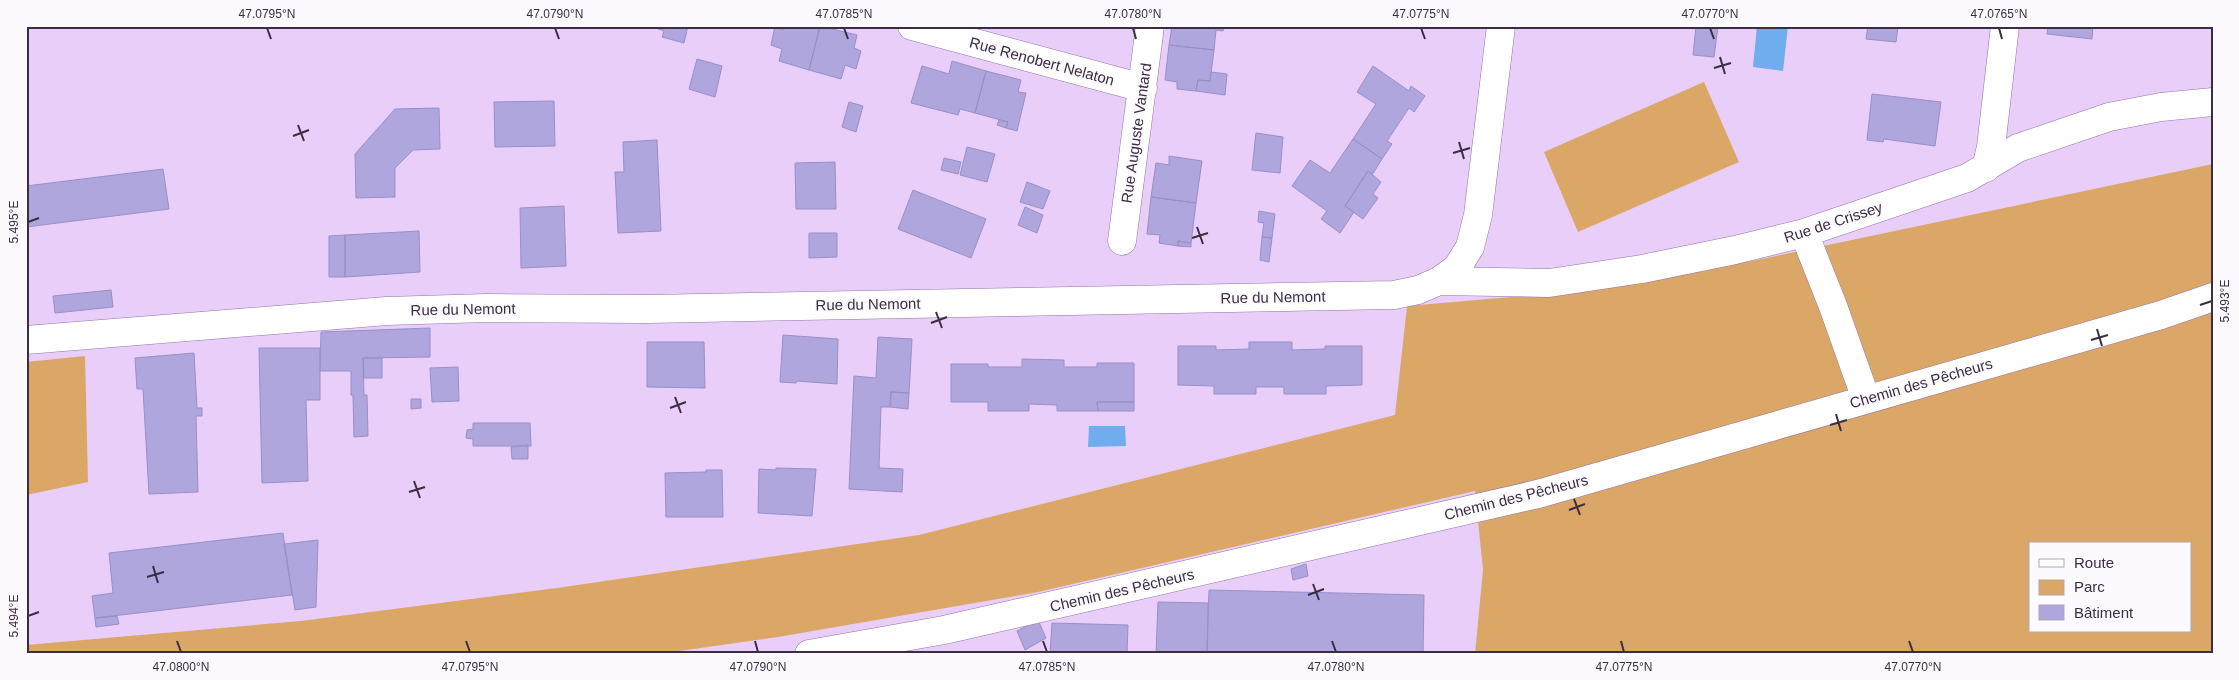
<svg xmlns="http://www.w3.org/2000/svg" width="2239" height="680" viewBox="0 0 2239 680" font-family="Arial,sans-serif">
<style>
.green{fill:#daa767;fill-rule:evenodd}
.water{fill:#70adef}
.building{fill:#afa6de;stroke:#998fc6}
.lines{fill:none;stroke-linecap:round;stroke-linejoin:round}
.minor-casing{stroke:#9375a6;stroke-width:29}
.minor{stroke:#fff;stroke-width:28}
.ticks{fill:none;stroke:#3b2e43;stroke-width:2}
.labels{text-anchor:middle;dominant-baseline:central;stroke-width:4;stroke-linejoin:round;paint-order:stroke}
.street-label{font-size:15px;fill:#3b2e43;stroke:#fcf9ff}
.neatline{fill:none;stroke:#3b2e43;stroke-width:2}
.ticks-label{font-size:12px;text-anchor:middle;fill:#3b2e43}
</style>
<rect width="100%" height="100%" fill="#e8cef9"/>
<path class="green" d="M1704 82 1739 162 1578 232 1544 152Z
M2213 164V654H1475L1483 570 1475 491 1038 592 778 637 658 654H26V645L301 621 557 588 919 535 1395 415 1407 306 1595 290 1757 260ZM2030 544H2190V631H2030Z
M85 356 88 482 26 495V362Z"/>
<path class="water" d="M1757 26H1788L1783 71 1753 67Z
M1089 426H1125L1126 446 1088 447Z"/>
<path class="building" d="M650 26H688L684 43 662 37 664 31Z
M775 26 783 30 784 26H820L809 70 779 61 782 49 771 45Z
M820 26 857 35 854 48 861 51 856 69 845 65 841 79 809 70Z
M1172 26H1224L1223 31 1216 30 1214 50 1169 45Z
M1696 26H1718L1714 57 1693 55Z
M1868 26H1898L1896 42 1866 39Z
M2048 26H2093L2092 39 2047 34Z
M1169 45 1214 50 1210 81 1198 80 1196 91 1177 89V82L1165 80Z
M697 59 722 66 715 97 689 89Z
M952 61 986 71 975 113 960 109 958 115 911 103 922 66 949 74Z
M1373 66 1409 91 1411 86 1425 96 1414 112 1409 108 1387 141 1392 144 1382 159 1353 139 1376 104 1357 92Z
M986 71 1021 80 1018 92 1026 93 1017 131 1006 128 1008 122 975 113Z
M1211 72 1227 74 1225 95 1196 91 1198 80 1210 81Z
M1872 94 1941 102 1935 146 1884 139 1883 142 1867 140Z
M554 101 555 146 495 147 494 102Z
M849 102 863 106 856 132 842 127Z
M439 108 440 149 413 150 395 168V197L356 198 355 154 395 109Z
M999 120 1008 122 1006 128 997 125Z
M1256 133 1283 137 1280 173 1252 170Z
M1353 139 1382 159 1372 175 1368 171 1345 206 1354 212 1340 233 1321 219 1327 211 1292 186 1310 160 1330 173Z
M657 140 661 231 618 233 615 172H624L623 142Z
M967 147 995 154 987 182 960 175Z
M1169 156 1202 161 1196 203 1151 197 1156 163 1169 165Z
M944 158 961 162 958 174 941 170Z
M835 162 836 209H796L795 163Z
M163 169 169 209 26 227V186Z
M1368 171 1381 182 1373 194 1378 198 1363 219 1345 206Z
M1027 182 1050 191 1043 209 1020 202Z
M913 190 986 219 971 258 898 229Z
M1151 197 1196 203 1191 243 1178 241V246L1159 243 1160 235 1147 234Z
M564 206 566 266 521 268 520 208Z
M1025 207 1043 215 1037 233 1018 225Z
M1259 211 1275 214 1272 238 1262 237 1264 223 1258 222Z
M419 231 420 272 345 277V235Z
M809 233H837V257L809 258Z
M345 235V277H329V236Z
M1262 237 1272 238 1269 262 1260 260Z
M1178 241 1191 243V247L1178 246Z
M111 290 113 307 55 313 53 296Z
M430 328V357L363 358 364 395H367L368 436 354 437 353 396 351 395V371H320L321 332Z
M783 335 838 339 837 384 797 381 796 383 780 382Z
M878 337 912 339 909 393 891 392 890 407H881L879 468 903 469 902 492 849 489 854 376 876 378Z
M647 342H704L705 388 647 387Z
M1249 342H1292V350L1325 349V346H1362V385L1326 386V394H1284V387H1256V394H1214V386L1178 385V346H1216V350L1249 349Z
M259 348H320V400H306L308 481 262 483Z
M194 353 197 408H202V416H196L198 492 149 494 143 389H137L135 358Z
M363 358H382V378H364Z
M1022 359 1064 360V367H1097V363H1134V402H1097L1098 411H1057V405L1029 404V411H988V402H951V364H988V367H1022Z
M458 367 459 401 432 402 430 368Z
M891 392 909 393 908 409 890 407Z
M411 399H421V408L411 409Z
M1097 402H1134V411H1098Z
M473 423H530L531 446H473V439L466 438 467 430 473 429Z
M528 445V459H512L511 447Z
M776 468 816 469 812 516 758 513 759 469 776 470Z
M706 470H722L723 517H666L665 473 706 472Z
M283 533 292 595 95 618 92 596 113 593 109 553Z
M318 540 316 607 295 610 284 544Z
M1306 564 1308 576 1293 580 1291 569Z
M1209 590 1424 595 1423 654H1207Z
M1158 602 1208 603 1207 654H1156Z
M117 616 119 624 96 627 95 618Z
M1038 620 1046 638 1025 650 1017 631Z
M1052 623 1128 625 1127 654H1050Z"/>
<g class="lines">
<g class="minor-casing">
<path id="minor" d="M912 26 1143 88
M1986 168 1991 147 2005 26
M1804 233 1833 306 1866 399
M1122 241 1150 26
M1439 281 1549 283 1642 269 1735 250 1804 233 1967 178 2018 148 2109 117 2161 107 2213 102
M26 340 387 311 486 308 648 309 1394 295 1418 290 1439 281 1457 268 1470 247 1478 215 1501 26
M809 654 944 630 1538 494 2161 315 2213 297"/>
</g>
<use href="#minor" class="minor"/>
</g>
<path class="ticks" d="M267 28 271 39M555 28 559 39M844 28 848 39M1133 28 1136 39M1421 28 1425 39M1710 28 1714 39M1999 28 2002 39M1720 57 1725 74M1714 68 1731 63M298 125 304 141M293 136 309 130M1459 142 1464 159M1453 153 1470 148M28 222 39 218M1197 227 1203 244M1192 238 1208 233M2200 305 2212 301M936 312 942 328M931 323 947 317M2097 329 2102 346M2091 340 2108 335M675 397 681 413M670 408 686 402M1836 414 1841 431M1830 425 1847 420M414 481 420 498M409 492 425 487M1574 499 1580 515M1569 510 1585 504M153 566 158 583M147 577 164 572M1313 584 1319 600M1308 595 1324 589M28 616 39 612M177 641 181 652M466 641 470 652M755 641 758 652M1043 641 1047 652M1332 641 1336 652M1621 641 1624 652M1909 641 1913 652"/>
<g class="labels">
<g class="street-label">
<text transform="translate(1042 61) rotate(15)">Rue Renobert Nelaton</text>
<text transform="translate(1136 133) rotate(-82)">Rue Auguste Vantard</text>
<text transform="translate(1833 222) rotate(-18)">Rue de Crissey</text>
<text transform="translate(1273 297) rotate(-1)">Rue du Nemont</text>
<text transform="translate(868 304) rotate(-1)">Rue du Nemont</text>
<text transform="translate(463 309) rotate(-1)">Rue du Nemont</text>
<text transform="translate(1921 383) rotate(-16)">Chemin des Pêcheurs</text>
<text transform="translate(1516 497) rotate(-14)">Chemin des Pêcheurs</text>
<text transform="translate(1122 590) rotate(-13)">Chemin des Pêcheurs</text>
</g>
</g>
<rect width="2239" height="680" fill="none" stroke="#fcf9ff" stroke-width="55"/>
<rect x="2029" y="542" width="162" height="90" fill="#fcf9ff" stroke="#afa8b4"/>
<rect x="2039" y="559" width="25" height="8" fill="#ffffff" stroke="#afa8b4"/>
<text x="2074" y="568" font-size="15" fill="#3b2e43">Route</text>
<rect x="2039" y="580" width="25" height="15" fill="#daa767" stroke="#afa8b4"/>
<text x="2074" y="592" font-size="15" fill="#3b2e43">Parc</text>
<rect x="2039" y="605" width="25" height="15" fill="#afa6de" stroke="#afa8b4"/>
<text x="2074" y="618" font-size="15" fill="#3b2e43">Bâtiment</text>
<rect x="28" y="28" width="2184" height="624" class="neatline"/>
<g class="ticks-label">
<text x="267" y="18">47.0795°N</text>
<text x="555" y="18">47.0790°N</text>
<text x="844" y="18">47.0785°N</text>
<text x="1133" y="18">47.0780°N</text>
<text x="1421" y="18">47.0775°N</text>
<text x="1710" y="18">47.0770°N</text>
<text x="1999" y="18">47.0765°N</text>
<text transform="translate(14 222) rotate(-90)" y="4">5.495°E</text>
<text transform="translate(2225 301) rotate(-90)" y="4">5.493°E</text>
<text transform="translate(14 616) rotate(-90)" y="4">5.494°E</text>
<text x="181" y="671">47.0800°N</text>
<text x="470" y="671">47.0795°N</text>
<text x="758" y="671">47.0790°N</text>
<text x="1047" y="671">47.0785°N</text>
<text x="1336" y="671">47.0780°N</text>
<text x="1624" y="671">47.0775°N</text>
<text x="1913" y="671">47.0770°N</text>
</g>
</svg>
